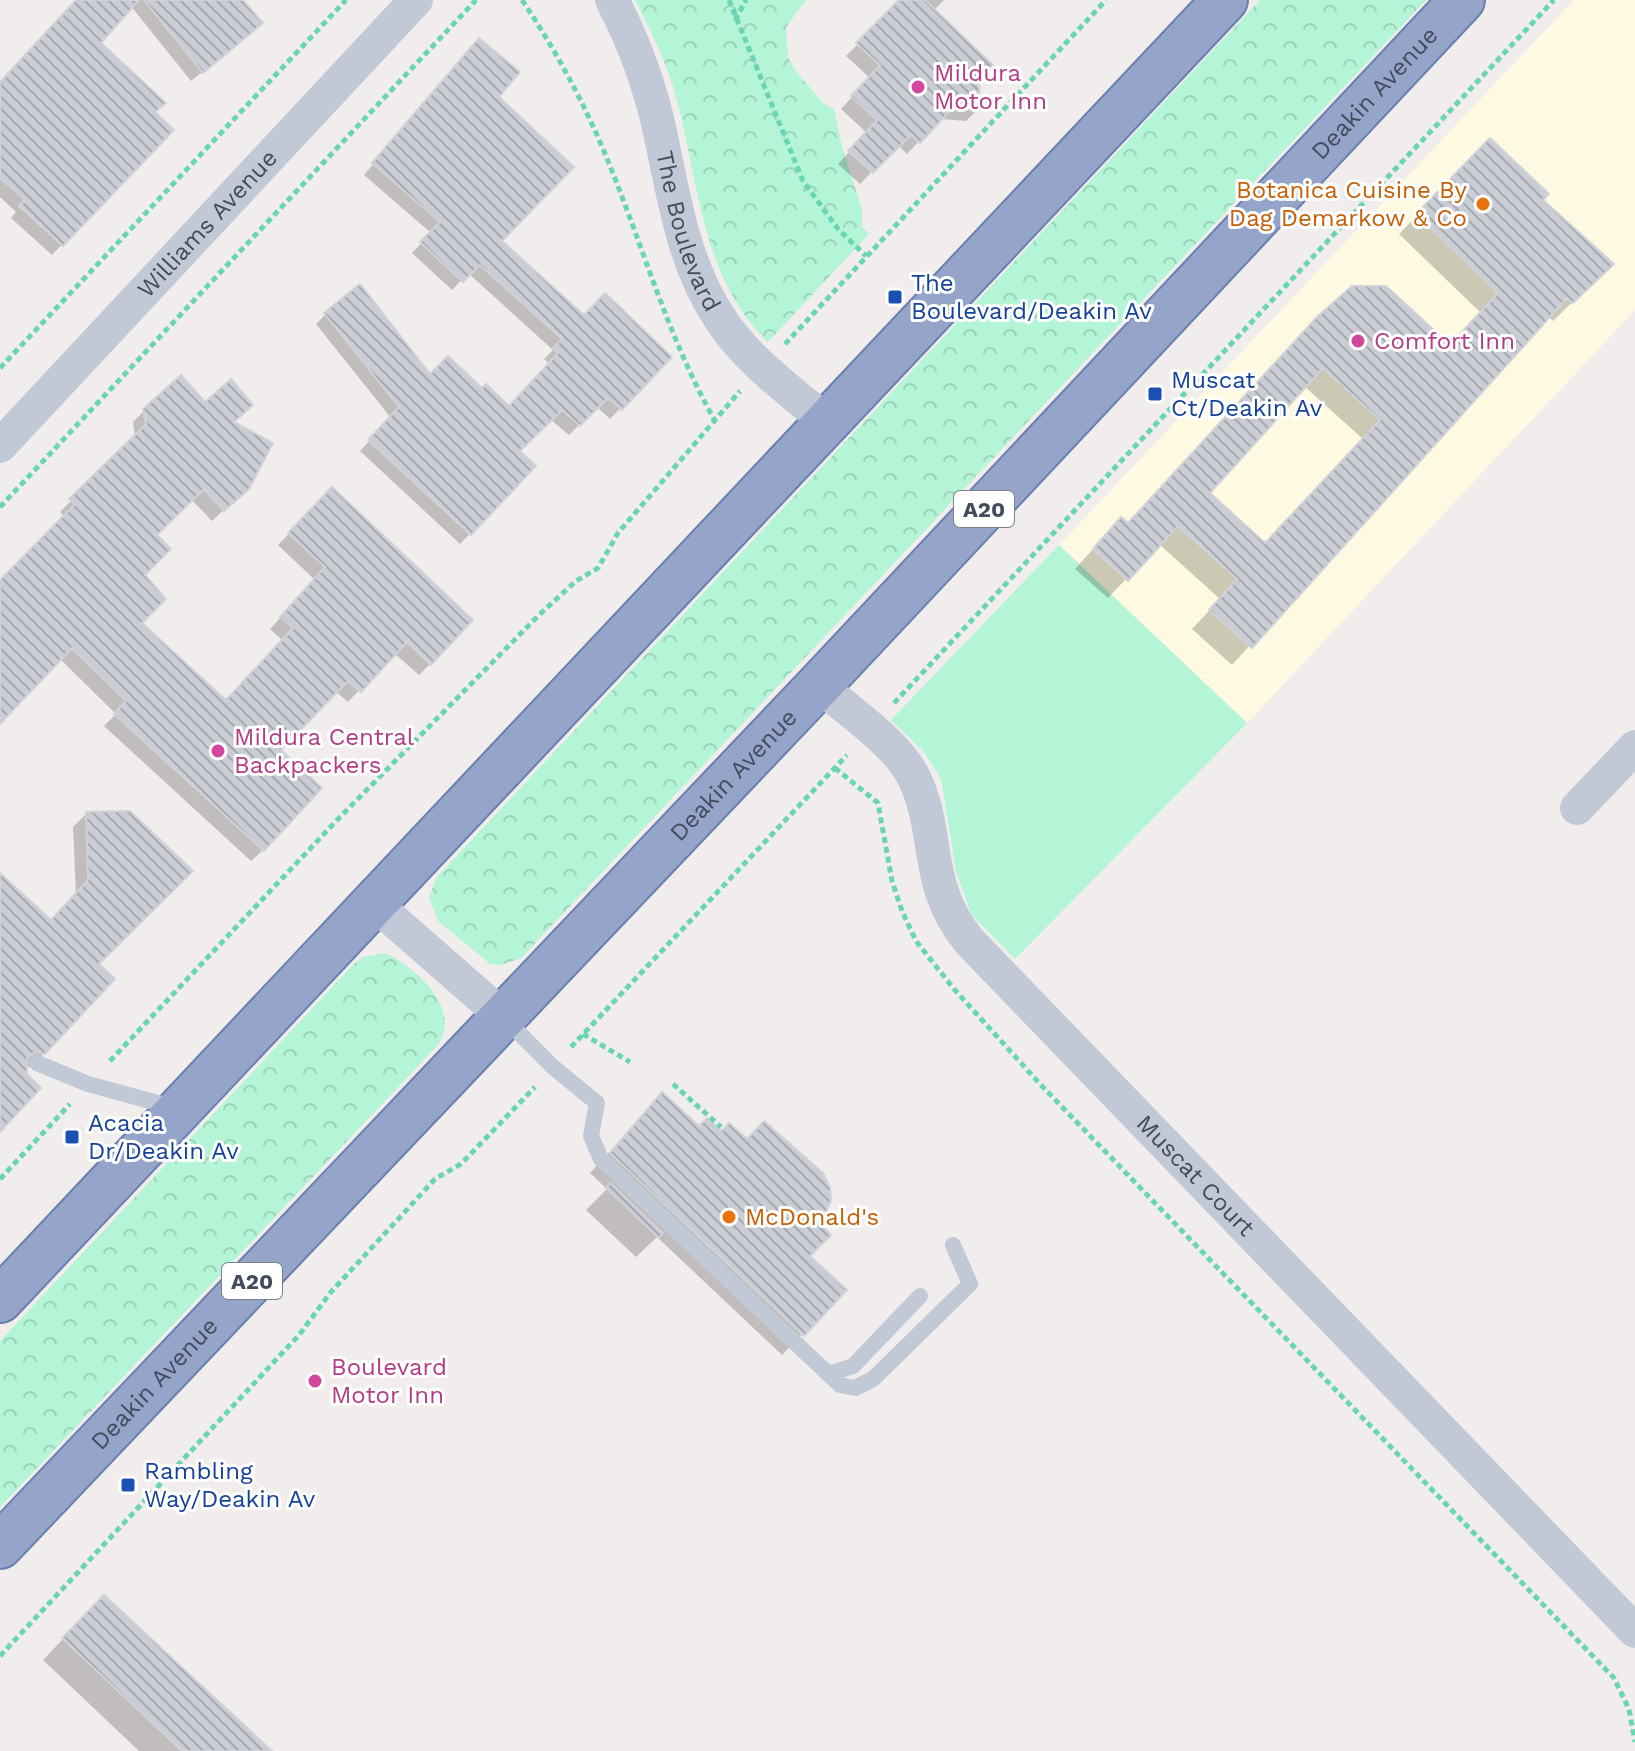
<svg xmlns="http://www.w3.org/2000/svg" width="1635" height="1751" viewBox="0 0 1635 1751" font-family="'Work Sans',sans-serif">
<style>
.commercial{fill:#fefae2}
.green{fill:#b4f4d7}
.forest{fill:url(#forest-crowns)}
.shadow{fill:#0003;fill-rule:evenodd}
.building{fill:url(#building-back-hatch);stroke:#d0d1d9;stroke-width:2;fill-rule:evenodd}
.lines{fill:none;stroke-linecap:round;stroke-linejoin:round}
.trunk-casing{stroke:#697fae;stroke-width:48}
.path{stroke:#69d5b2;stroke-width:5;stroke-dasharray:6 4;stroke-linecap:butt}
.service{stroke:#c1c9d6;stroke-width:16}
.minor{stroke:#c1c9d6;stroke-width:34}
.trunk{stroke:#94a5c9;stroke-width:44}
.hotel-dot{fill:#d1479c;stroke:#fff;stroke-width:3}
.food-dot{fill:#e8710a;stroke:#fff;stroke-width:3}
.transit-dot{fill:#1a4fb4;stroke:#fff;stroke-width:3}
.labels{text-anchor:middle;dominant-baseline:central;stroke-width:6;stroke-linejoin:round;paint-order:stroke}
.shield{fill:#fff;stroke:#7b828d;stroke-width:2}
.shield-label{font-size:22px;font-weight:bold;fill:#434c5c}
.hotel-label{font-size:24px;fill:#b23c85;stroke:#fff;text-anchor:start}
.street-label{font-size:24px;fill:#434c5c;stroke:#fff}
.food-label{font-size:24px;fill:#c56008;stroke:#fff;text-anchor:end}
.transit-label{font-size:24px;fill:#164399;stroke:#fff;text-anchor:start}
</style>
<defs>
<pattern id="forest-crowns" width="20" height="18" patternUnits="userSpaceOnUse" patternTransform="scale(2)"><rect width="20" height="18" fill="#b4f4d7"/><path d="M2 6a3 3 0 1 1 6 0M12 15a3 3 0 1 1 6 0" fill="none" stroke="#9cd3bb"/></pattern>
<pattern id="building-back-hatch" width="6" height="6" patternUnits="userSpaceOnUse" patternTransform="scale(2)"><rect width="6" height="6" fill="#cbcdd5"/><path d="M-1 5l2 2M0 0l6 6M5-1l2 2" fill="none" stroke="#a6a9b0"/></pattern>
</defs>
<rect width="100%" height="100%" fill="#f0edec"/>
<path class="commercial" d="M1574 0H1635V310L1247 723 1059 545Z"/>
<path class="green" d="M1059 545 1247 723 1015 959 971 914 956 871 941 779 924 752 891 720Z"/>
<path class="forest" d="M635 0H806L786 27 788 57 795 70 824 104 834 109 843 151 862 209V227L869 234 768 342C701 278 699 181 676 97 667 63 651 31 635 0Z
M1260 0H1426L521 958 501 965 490 964 438 921 429 898 436 878Z
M385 953C417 968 462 1009 438 1045L0 1507V1341L355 963 363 957Z"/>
<path class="shadow" d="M126 0H241L250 33 191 81Z
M902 0H944L933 11 977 80 978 109 966 121 940 119 907 154 898 145 860 184 838 164 867 133 841 109 870 78 846 56Z
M98 43 153 113 171 130 52 255 11 218 16 212 0 197V83Z
M469 51 497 97 499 241 584 317 669 357 610 419 597 407 569 435 550 419 518 451 533 467 460 544 360 451 391 418 316 324 326 314 430 377 482 391 509 409 550 364 544 359 553 350 468 273 452 290 412 253 431 233 364 175Z
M1490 140 1540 200 1611 264 1553 321 1548 316 1232 665 1192 629 1220 599 1159 544 1108 598 1075 569 1103 538 1128 525 1297 339 1449 347 1481 313 1399 234ZM1304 386 1363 439 1264 545 1207 493Z
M205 405 231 423 234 500 212 521 191 499 154 535 142 575 139 623 226 702 283 641 270 629 315 580 278 545 332 490 430 664 419 675 394 653 348 702 335 691 278 750 263 850 251 861 104 726 116 714 59 658 0 721V582L65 517 60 512 135 437 133 422 145 410Z
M86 814 96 964 44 1053 30 1067H24L0 1129V876L50 922 76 895 73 827Z
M662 1095 808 1256 802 1334 782 1355 657 1237 636 1257 586 1210 607 1189 590 1173Z
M83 1618 269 1751H139L43 1660Z"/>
<path class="building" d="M76 0H139L101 43 166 103 155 112 174 130 63 246 19 206 25 200 0 178V82Z
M144 0H243L263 23 203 73Z
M899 0H925L993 65 979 81 980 110 953 108 920 143 911 135 873 173 848 151 877 120 851 96 880 65 856 43Z
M479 38 520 72 499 97 574 167 502 241 584 315 605 293 672 357 622 410 608 398 580 426 562 410 520 451 536 466 471 535 368 440 399 407 324 313 360 284 430 374 448 356 482 388 486 384 509 406 558 353 553 348 562 339 480 265 463 282 420 242 440 222 372 163Z
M1490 138 1549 194 1543 200 1614 264 1573 303 1567 298 1252 648 1209 610 1237 579 1178 526 1128 581 1093 549 1121 517 1128 523 1316 318 1352 286H1386L1450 345 1498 293 1416 214ZM1323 368 1380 420 1265 543 1210 493Z
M181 375 205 402 231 379 253 405 234 422 273 443 249 489 224 511 204 489 157 535 171 549 145 575 166 599 142 623 226 700 293 628 280 617 325 567 288 533 332 487 473 620 431 665 407 642 361 692 348 681 281 750 322 788 264 851 114 714 126 701 72 648 0 724V580L75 504 69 499 146 424 143 409Z
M130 811 193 871 99 964 115 979 45 1054 35 1052 27 1058V1074L41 1088 0 1132V873L51 920 88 880 86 812Z
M662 1092 699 1126 707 1118 722 1131 729 1123 747 1139 764 1121 823 1173 830 1187 831 1200 821 1225 831 1235 810 1256 847 1290 804 1336 610 1153Z
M610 1183 663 1233 659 1238 606 1188Z
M104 1595 272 1751H182L62 1638Z"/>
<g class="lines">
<g class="trunk-casing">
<g id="trunk">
<path d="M0 1300 1225 0"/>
<path id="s4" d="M0 1546 819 685 1462 0"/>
</g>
</g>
<path class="path" d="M522 0C557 52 587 108 610 166 644 250 669 339 714 419
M729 0 803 181 838 229 866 256
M735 20 746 0
M785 344 1106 0
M0 368 346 0
M0 507 476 0
M894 703 1554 0
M835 768 878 803 892 881 902 911 916 941 954 989 1040 1084 1614 1678 1629 1709 1635 1742
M583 1034 630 1062
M571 1047 847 755
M110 1061 339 818 538 616 576 581 598 568 618 533 740 391
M673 1084 721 1127
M0 1179 70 1104
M0 1656 299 1335 331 1292 435 1179 461 1164 535 1087"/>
<path class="service" d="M505 1019 553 1067 597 1103 591 1136 601 1159 840 1385 855 1388 873 1379 970 1284 953 1245
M37 1063 88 1084 176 1108
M828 1374 853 1366 920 1296"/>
<g class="minor">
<path id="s1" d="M612 0C634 42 650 85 660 132 674 196 682 260 719 317 745 359 791 391 828 423"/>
<path id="s2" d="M0 446 416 0"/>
<path id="s3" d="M819 685C846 709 895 742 912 774 942 831 921 882 969 941L1635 1631"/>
<path d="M1577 808 1635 747"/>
<path d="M376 905 504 1017"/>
</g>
<use href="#trunk" class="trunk"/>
</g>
<g class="hotel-dot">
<circle cx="918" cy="87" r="8"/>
<circle cx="1358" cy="341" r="8"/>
<circle cx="218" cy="751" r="8"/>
<circle cx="315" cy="1381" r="8"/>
</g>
<g class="food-dot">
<circle cx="1483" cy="204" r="8"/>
<circle cx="729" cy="1217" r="8"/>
</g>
<g class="transit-dot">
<rect x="887" y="289" width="16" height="16" rx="4"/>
<rect x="1147" y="386" width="16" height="16" rx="4"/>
<rect x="64" y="1129" width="16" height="16" rx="4"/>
<rect x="120" y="1477" width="16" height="16" rx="4"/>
</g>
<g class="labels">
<g class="shield">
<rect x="954" y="491" width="60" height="36" rx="6"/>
<rect x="222" y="1263" width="60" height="36" rx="6"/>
</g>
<g class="shield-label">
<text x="984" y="509">A20</text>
<text x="252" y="1281">A20</text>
</g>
<g class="hotel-label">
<text x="934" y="73">Mildura<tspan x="934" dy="28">Motor Inn</tspan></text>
<text x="1374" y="341">Comfort Inn</text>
<text x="234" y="737">Mildura Central<tspan x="234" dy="28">Backpackers</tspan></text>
<text x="331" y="1367">Boulevard<tspan x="331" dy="28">Motor Inn</tspan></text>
</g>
<g class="street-label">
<text stroke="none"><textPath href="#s4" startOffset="2000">Deakin Avenue</textPath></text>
<text stroke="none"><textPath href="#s2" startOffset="304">Williams Avenue</textPath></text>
<text stroke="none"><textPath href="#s1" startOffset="244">The Boulevard</textPath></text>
<text stroke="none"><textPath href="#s4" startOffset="1064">Deakin Avenue</textPath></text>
<text stroke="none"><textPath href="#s3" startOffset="634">Muscat Court</textPath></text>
<text stroke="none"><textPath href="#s4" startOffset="224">Deakin Avenue</textPath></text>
</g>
<g class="food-label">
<text x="1467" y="190">Botanica Cuisine By<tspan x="1467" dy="28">Dag Demarkow &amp; Co</tspan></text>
<text x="745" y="1217" text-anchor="start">McDonald's</text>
</g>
<g class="transit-label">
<text x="911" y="283">The<tspan x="911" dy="28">Boulevard/Deakin Av</tspan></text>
<text x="1171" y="380">Muscat<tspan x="1171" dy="28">Ct/Deakin Av</tspan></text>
<text x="88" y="1123">Acacia<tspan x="88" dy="28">Dr/Deakin Av</tspan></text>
<text x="144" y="1471">Rambling<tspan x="144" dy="28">Way/Deakin Av</tspan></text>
</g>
</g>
</svg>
